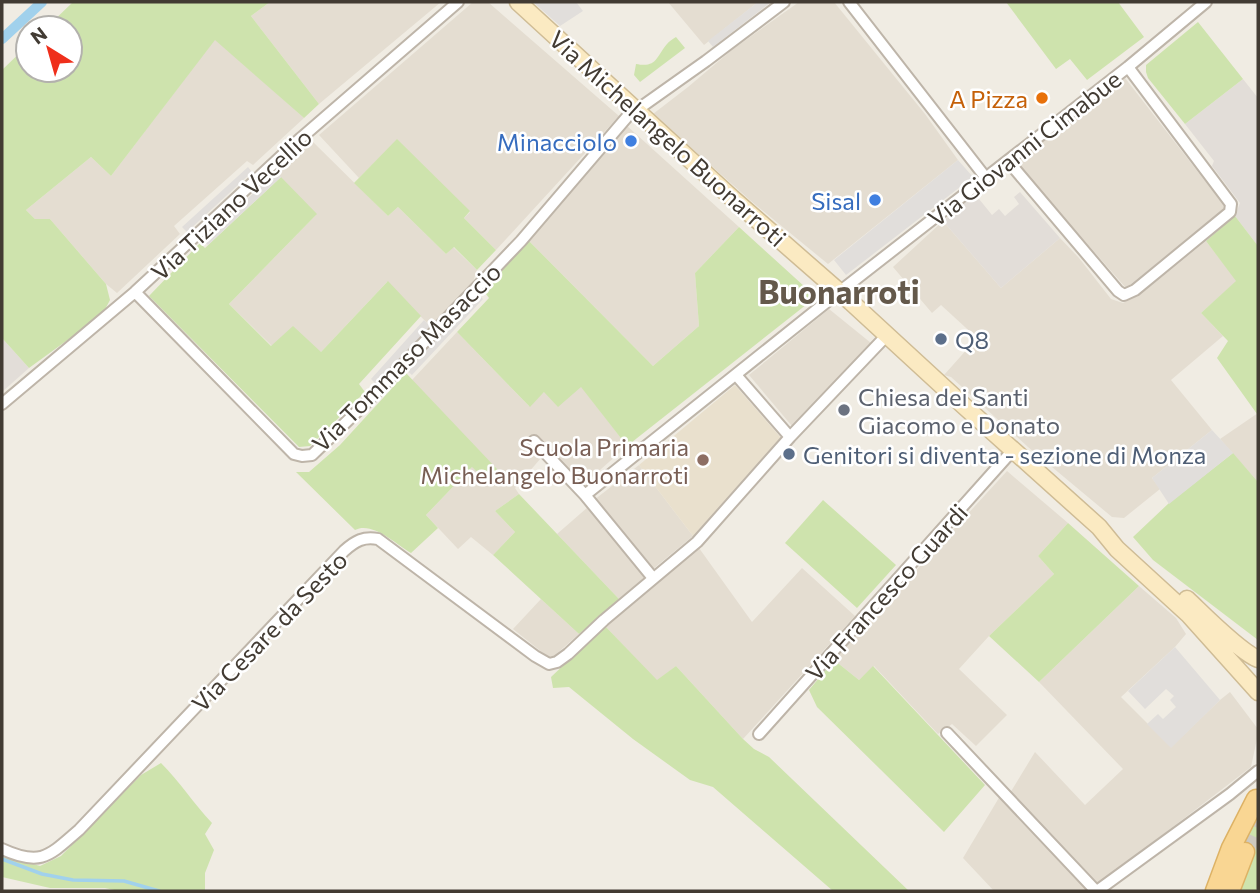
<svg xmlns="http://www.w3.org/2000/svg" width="1260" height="893" viewBox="0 0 1260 893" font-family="Commissioner,sans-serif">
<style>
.residential{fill:#e4ddd1}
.industrial{fill:#e2ddd8}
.education{fill:#e9e0cd}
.green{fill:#cee3ad}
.parking{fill:#e1dedb}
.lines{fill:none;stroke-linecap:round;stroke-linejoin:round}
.stream{stroke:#a1d1ec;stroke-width:3.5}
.canal{stroke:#a1d1ec;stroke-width:10}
.primary-tunnel{stroke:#cdc9c0;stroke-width:18;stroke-dasharray:18 9;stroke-linecap:butt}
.street-casing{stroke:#beb5a9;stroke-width:14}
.secondary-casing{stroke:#cfbc95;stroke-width:19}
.primary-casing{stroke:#ddb265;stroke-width:21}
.street{stroke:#fff;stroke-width:10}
.secondary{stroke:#fbeac2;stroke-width:16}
.primary{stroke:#f9d693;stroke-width:18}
.food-dot{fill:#e8710a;stroke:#fff;stroke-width:2.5}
.shop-dot{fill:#3f7fe0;stroke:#fff;stroke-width:2.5}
.service-dot{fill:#5c6f8a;stroke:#fff;stroke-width:2.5}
.worship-dot{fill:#6b7280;stroke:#fff;stroke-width:2.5}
.education-dot{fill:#8d6e63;stroke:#fff;stroke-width:2.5}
.labels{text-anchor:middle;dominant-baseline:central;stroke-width:5;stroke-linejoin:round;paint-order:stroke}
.food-label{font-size:24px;fill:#c56008;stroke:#fff;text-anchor:end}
.street-label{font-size:24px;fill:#423b33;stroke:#fff}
.shop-label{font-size:24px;fill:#366cbe;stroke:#fff;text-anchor:end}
.service-label{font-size:24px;fill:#4e5e75;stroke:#fff;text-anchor:start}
.worship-label{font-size:24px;fill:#5b616d;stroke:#fff;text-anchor:start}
.education-label{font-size:24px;fill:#785e54;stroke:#fff;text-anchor:end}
.district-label{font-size:32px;font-weight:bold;fill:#64594b;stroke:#fff}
</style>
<rect width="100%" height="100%" fill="#f0ece3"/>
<path class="residential" d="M270 2H441L319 104 251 16Z
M473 2H488L619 116 496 250 464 218 470 212 397 140 359 178 319 135Z
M668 2H758L704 45Z
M799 2H834L925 114 958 160 828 264 751 201 653 114 688 87 733 49Z
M215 39 304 118 253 165 247 161 174 226 180 234 117 293 106 284 50 219H35L26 210 91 157 111 176Z
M1125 78 1226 208 1126 288 1016 163Z
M626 125 739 227 695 273 699 326 653 366 528 240Z
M311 140 388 216 398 207 446 254 453 247 477 270 473 282 430 326 387 282 321 352 272 346 229 304 316 215 276 172Z
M943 221 1001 288 1060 238 1079 258 1111 299 1123 303 1141 294 1206 241 1237 281 1201 313 1223 336 1171 380 1212 430 1152 478 1160 489 1124 518 1112 517 1028 447 951 377 944 375 977 338 941 305 932 313 893 267Z
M829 309 871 343 792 426 749 375Z
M457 332 529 406 544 392 581 386 627 446 582 486 548 450 515 488 519 494 495 511 515 532 493 555 471 537 458 549 426 515 472 467 412 380Z
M1258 413V433L1257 435 1258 437V482L1220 439Z
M639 465 693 536 653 569 594 500Z
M1007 471 1068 523 1038 556 1054 574 989 636 959 669 1007 715 976 746 952 724 938 734 874 666 859 680 834 660Z
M588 507 647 575 619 599 557 534Z
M699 548 752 622 802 568 855 616 743 739 676 666 657 681 605 626Z
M1139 586 1176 618 1186 634 1175 647 1121 697 1171 747 1220 700 1230 692 1258 729V734L1251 767 1096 886 1010 793 1035 752 1085 805 1123 769 1039 682Z
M541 599 579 634 554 656 548 657 513 629Z
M1000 796 1088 891H994L963 858Z"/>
<path class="industrial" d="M1243 79 1258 98V246L1235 216 1240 203 1212 166 1214 161 1185 124Z
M1020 192 1060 238 1001 288 943 221 975 194 992 215 999 209 1005 216 1019 204 1014 197Z
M2 338 29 368 2 392Z"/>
<path class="education" d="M735 385 782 439 693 536 639 465Z"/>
<path class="green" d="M73 2H270L251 16 319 104 304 118 215 40 111 176 91 157 26 210 35 219H50L106 284 110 300 102 315 29 368 2 338V70L28 45V70H70V28H46Z
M1006 2H1118L1144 37 1087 80 1070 59 1056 69Z
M1198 22 1243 79 1185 124 1148 78 1146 72V65Z
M676 37 685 48 640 82 634 75 636 64C657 68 656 57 667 44 669 41 673 39 676 37Z
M397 139 470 211 464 218 496 250 477 270 454 247 446 254 398 207 388 216 354 183Z
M281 177 317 214 229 304 271 346 293 326 321 352 388 281 421 316 359 384 365 392 310 446 299 447 149 296 200 243 205 248Z
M1235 216 1258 246V412L1257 414 1217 358 1228 341 1201 313 1236 281 1206 241Z
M739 227 816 297 627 446 581 387 558 407 544 392 530 407 457 332 489 298 483 290 528 240 653 366 699 326 695 273Z
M406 373 497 469 487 481 472 467 426 515 438 528 411 553C396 544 372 521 355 530L296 472H309L340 445Z
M1233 453 1258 482V640L1153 560 1133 537 1169 503Z
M519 494 619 599 579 634 493 555 515 532 495 511Z
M823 500 896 565 857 608 785 543Z
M1068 523 1139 586 1039 682 989 636 1054 574 1038 556Z
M605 626 657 680 676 666 743 739 754 749 769 757 909 891H833L713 787 690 780 633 739 569 687 553 688 551 677Z
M834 660 859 680 873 666 985 785 944 832 817 707 809 690Z
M161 763C180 782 194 804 212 823L205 834 214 850 205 873V891H119L105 888H50L2 877V855L40 866 61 856 141 775Z
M1250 823 1258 828V885L1256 891H1237L1254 850 1236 844Z"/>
<path class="parking" d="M533 2H576L583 11 560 26Z
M758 2H771L713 47 708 41Z
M958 160 973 177 846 275 834 260Z
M248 167 252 172 187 232 182 227Z
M276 172 281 177 208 245 203 240Z
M478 294 483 299 412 375 406 370Z
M424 320 430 326 377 385 371 379Z
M1212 430 1233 453 1169 504 1152 478Z
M1175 647 1220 700 1171 748 1147 724 1158 714 1163 719 1176 707 1170 700 1174 696 1166 689 1145 709 1128 691Z"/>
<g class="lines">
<path class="stream" d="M2 859 42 874 73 880 124 881 159 891"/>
<path class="canal" d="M2 39 42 2"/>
<path class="primary-tunnel" d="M1245 852 1258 822"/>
<g class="street-casing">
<path id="street" d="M849 2 986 178
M1008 161 1118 291 1124 295 1135 290 1230 212 1231 204 1128 67
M135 292 294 454 302 456 312 455 368 401 521 241 627 117 706 61 784 2
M736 375 790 437
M2 404 135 292 301 138 458 2
M534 441 585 495 653 578
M585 495 829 300 1128 67 1206 2
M947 733 1096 891
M759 734 1013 450
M2 849C41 867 49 856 79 830L344 551C355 541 364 536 378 539L535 656 549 664 557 662 568 654 604 620 697 542 790 437 888 334
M1097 891 1230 794 1258 771"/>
</g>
<g class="secondary-casing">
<path id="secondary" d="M518 2 732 198 851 302 964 406 1099 527 1117 549 1188 614 1258 692
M1187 599C1204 615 1239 651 1258 659"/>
</g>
<g class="primary-casing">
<path id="primary" d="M1215 891 1231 848 1256 799
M1230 891 1245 852"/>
</g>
<use href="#street" class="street"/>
<use href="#secondary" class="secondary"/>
<use href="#primary" class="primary"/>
</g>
<circle class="food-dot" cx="1042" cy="98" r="7"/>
<g class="shop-dot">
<circle cx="631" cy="141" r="7"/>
<circle cx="875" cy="200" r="7"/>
</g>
<g class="service-dot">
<circle cx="941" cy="339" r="7"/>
<circle cx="789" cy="454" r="7"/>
</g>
<circle class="worship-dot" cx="844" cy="410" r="7"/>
<circle class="education-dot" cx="703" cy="460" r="7"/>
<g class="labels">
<g class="food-label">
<text x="1028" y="98">A Pizza</text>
</g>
<g class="street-label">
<text transform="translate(668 138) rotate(42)">Via Michelangelo Buonarroti</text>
<text transform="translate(1024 148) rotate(-38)">Via Giovanni Cimabue</text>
<text transform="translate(231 204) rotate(-43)">Via Tiziano Vecellio</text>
<text transform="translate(406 357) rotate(-45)">Via Tommaso Masaccio</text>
<text transform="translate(886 592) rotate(-48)">Via Francesco Guardi</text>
<text transform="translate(269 631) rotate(-46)">Via Cesare da Sesto</text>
</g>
<g class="shop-label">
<text x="617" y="141">Minacciolo</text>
<text x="861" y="200">Sisal</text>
</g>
<g class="service-label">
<text x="955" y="339">Q8</text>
<text x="803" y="454">Genitori si diventa - sezione di Monza</text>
</g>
<g class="worship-label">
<text x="858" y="396">Chiesa dei Santi<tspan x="858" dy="28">Giacomo e Donato</tspan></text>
</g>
<g class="education-label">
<text x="689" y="446">Scuola Primaria<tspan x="689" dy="28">Michelangelo Buonarroti</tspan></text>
</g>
<g class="district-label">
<text x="839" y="291">Buonarroti</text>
</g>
</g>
<rect width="1260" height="893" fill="none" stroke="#423b33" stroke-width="7"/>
<g transform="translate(49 49) rotate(323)"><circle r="33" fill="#ffffff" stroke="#b3b1ad" stroke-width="2"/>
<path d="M0-5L12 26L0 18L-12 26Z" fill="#ef2f1b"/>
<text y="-10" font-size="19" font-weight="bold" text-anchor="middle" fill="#423b33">N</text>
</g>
</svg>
